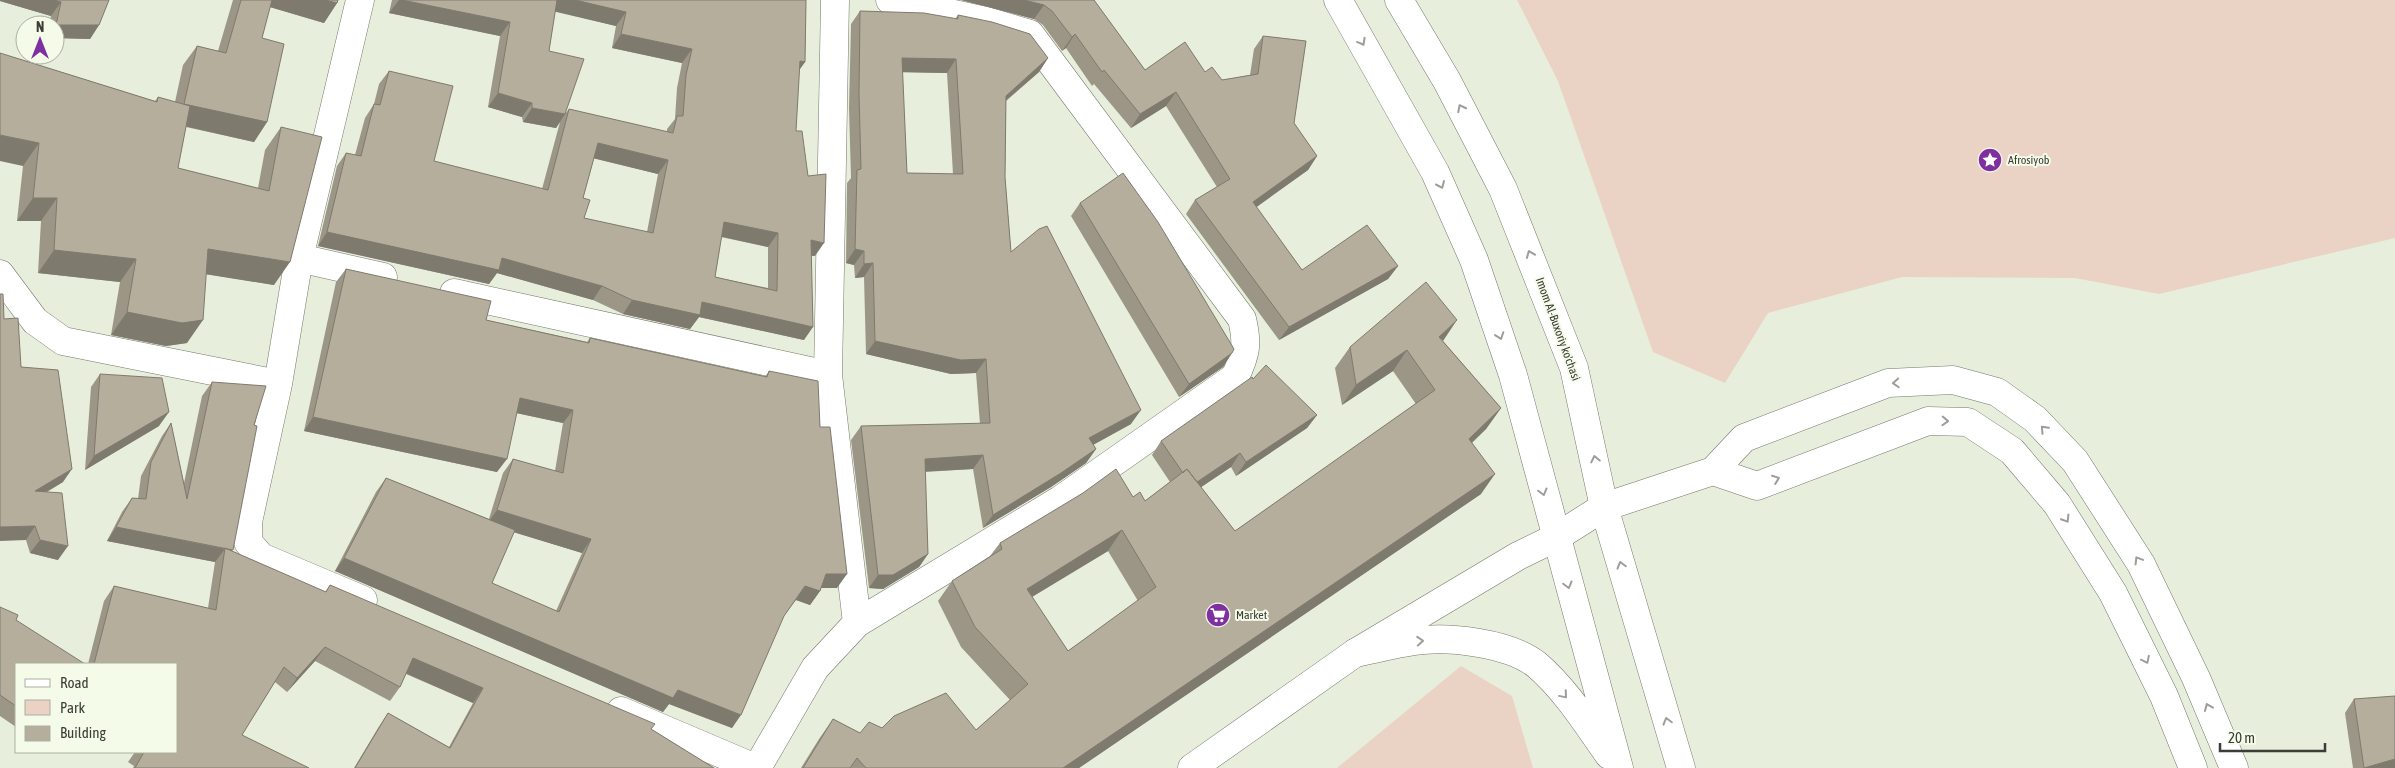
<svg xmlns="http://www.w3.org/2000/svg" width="2395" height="768" viewBox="0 0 2395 768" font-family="'Asap Condensed',sans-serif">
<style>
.green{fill:#ead3c4}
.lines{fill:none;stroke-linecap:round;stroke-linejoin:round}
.minor-casing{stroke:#74796a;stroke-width:29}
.tertiary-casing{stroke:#74796a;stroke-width:29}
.secondary-casing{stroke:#74796a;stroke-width:29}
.minor{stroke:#fff;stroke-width:28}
.tertiary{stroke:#fff;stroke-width:28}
.secondary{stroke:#fff;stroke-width:28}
.wall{fill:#9c9687;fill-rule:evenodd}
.shaded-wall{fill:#7f7a6e}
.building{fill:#b5ae9d;stroke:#7f7a6e;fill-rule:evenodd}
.oneway{stroke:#9d9e9a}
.labels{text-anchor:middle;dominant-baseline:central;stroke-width:4;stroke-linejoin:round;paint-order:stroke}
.poi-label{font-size:12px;fill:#3b3d36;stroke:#f5fbe9;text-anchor:start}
.street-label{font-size:12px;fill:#3b3d36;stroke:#f5fbe9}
</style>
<rect width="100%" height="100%" fill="#e7eedc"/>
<path class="green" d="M1517 0H2395V238L2159 294 2075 278 1902 277 1768 313 1725 383 1653 352 1558 81Z
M1461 666 1512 696 1533 768H1337Z"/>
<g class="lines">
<g class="minor-casing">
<path id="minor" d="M360 0 299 258 278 384 248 522V542L261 557 363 600
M835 0 828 375 857 623
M299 258 383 277
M0 274 35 321 63 341 278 384
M454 293 828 375
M621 711 755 768
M757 768 815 668 857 623 1060 500 1235 377C1246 354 1248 344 1242 319L1030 34 986 21 890 0"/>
</g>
<g class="tertiary-casing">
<path id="tertiary" d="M1713 471 1757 486 1928 421 1968 422 2012 451 2057 504 2113 593 2164 696 2193 768
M1192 768 1355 653 1518 556 1555 538 1604 507 1713 471 1744 438 1888 383 1953 380 1997 392 2035 419 2075 461 2141 564 2196 678 2234 768"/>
</g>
<g class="secondary-casing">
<path id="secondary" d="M1338 0 1435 172 1474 260 1513 375 1619 768
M1399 0 1447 81 1503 189 1574 368 1604 507 1681 768
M1355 653C1375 649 1395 644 1415 641 1448 636 1510 643 1537 665 1566 690 1587 724 1609 755"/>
</g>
<use href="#minor" class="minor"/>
<use href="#tertiary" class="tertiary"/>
<use href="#secondary" class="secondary"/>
</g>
<path class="wall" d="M0 0H109L99 25 90 39 55 38V25H49L51 16 0 1Z
M233 0H338L337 3 324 23 270 7 262 38 267 122 254 142 186 127 178 168 258 188 265 150 281 127 274 285 206 274 187 343 166 346 111 335 120 282 38 273 41 221H17L23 166 0 53 155 101 158 97 175 102 183 65 197 46 218 51Z
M392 0H806L805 62 799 70 796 131 815 256H811L804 340 699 317 690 329 623 314 593 300 497 273 489 284 318 246 337 166 346 153 355 155 365 118 374 104 379 84 389 71 434 161 542 189 560 122 556 128 523 122 522 117 488 107 500 36 389 13ZM555 11 616 26 612 48 682 63 677 88 675 119 667 129V132L569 109 565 114 549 51ZM594 158 658 174 647 232 584 218 583 198ZM721 237 768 247V288L715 277Z
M961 0H1094L1145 70 1205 72 1222 80 1250 75 1254 49 1263 36 1294 123 1317 156 1308 170 1256 207 1302 270 1398 266 1388 279 1279 340 1186 214 1195 200 1217 187 1166 106 1131 128 1094 84 1092 86 1066 48 1062 51 1043 25 1034 19Z
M860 11 955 19 958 15 1048 58 1039 72 1006 101 1005 177 1011 252 1131 424 1093 445 1096 449 1086 463 1051 487 983 528 973 469 925 472 928 554 919 567 883 589 869 588 851 440 861 426 980 424 976 373 951 374 866 354 864 277 855 278 854 265 846 263 847 183 851 178 849 108 851 24ZM902 72 947 73 953 174 907 173Z
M1080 203 1232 353 1223 367 1179 397 1071 216Z
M346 269 486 320 587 342 590 338 765 377 769 371 820 427 837 588H821L820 591 810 605 796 600 783 617 732 728 669 704 663 712 335 571 376 492 386 478 489 519 503 473 513 459 555 471 563 423 517 413 497 472 304 431 336 282ZM514 532 582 553 556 611 492 583Z
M4 319 63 482 47 492 58 560 30 553 26 540Z
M1443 341 1501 408 1486 429 1472 443 1481 494 1079 768H801L819 739 833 719 860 733 882 728 976 730 1010 700 961 647 938 601 952 581 990 556 1000 543 1133 497 1145 501 1170 482 1152 455 1161 441 1253 379 1317 415 1307 428 1236 476 1231 467 1201 487 1235 531 1416 404 1393 371 1342 405 1335 368 1350 347ZM1108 551 1138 601 1068 651 1032 597Z
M100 374 159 426 85 470 91 387Z
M212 382 254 425 232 551 325 592 330 585 651 729 714 768H354L378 728 388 713 449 747 473 703 406 674 400 687 390 701 315 661 287 692 275 682 242 735 309 768H133L134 766 128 762 135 752H176V664H88L104 601 114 586 208 608 215 562 107 541 122 512 132 498 138 499 141 476 162 436 171 423 184 483 202 396Z
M0 607 16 620V727L0 716Z
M2354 699 2395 768H2353L2345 713Z"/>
<path class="shaded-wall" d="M0 0H54L61 2 51 16 0 1Z
M267 0H325L337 3 324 23 263 5Z
M399 0H402L510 22 500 36 389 13Z
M555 0H575L626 12 616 26 548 10Z
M961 0H1024L1044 5 1034 19Z
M56 25H99L90 39 55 38V26Z
M621 34 692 49 682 63 612 48Z
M1075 34 1066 48 1062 51 1072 37Z
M902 58 956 59 947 73 892 72Z
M1048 58 1039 72 996 109 1006 96Z
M800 61 805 62 795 76Z
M1176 92 1166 106 1131 128 1140 114Z
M498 93 532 103 522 117 488 107Z
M184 104 267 122 254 142 171 123Z
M532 108 565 114 556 128 523 122Z
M0 135 39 143 23 166 0 161Z
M598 143 668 160 658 174 588 157Z
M1317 156 1308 170 1244 216 1253 202Z
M33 198H57L41 221H17Z
M724 222 778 233 768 247 714 235Z
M327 232 502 258 602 286 593 300 497 273 489 284 318 246Z
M811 240 824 243 815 256 801 254Z
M208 249 290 262 274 285 192 272Z
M855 249 864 251 854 265 846 263Z
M54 250 136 259 120 282 38 273Z
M873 263 864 277 855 278 864 264Z
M1398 266 1388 279 1279 340 1289 327Z
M632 300 702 302 813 327 804 340 699 317 690 329 623 314Z
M127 312 203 320 187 343 166 346 111 335Z
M1457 320 1443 341 1439 337Z
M875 341 986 359 976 373 951 374 866 354Z
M1407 350 1393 371 1342 405 1356 385Z
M1232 353 1223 367 1179 397 1189 384Z
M520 398 573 410 563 423 511 412Z
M1501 408 1486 429 1454 459 1469 439Z
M1141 410 1131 424 1080 452 1089 438Z
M169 412 159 426 85 470 94 456Z
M1317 415 1307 428 1236 476 1246 462Z
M313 417 507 459 497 472 304 431Z
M1096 449 1086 463 1051 487 983 528 993 515Z
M1240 453 1231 467 1182 500 1192 486Z
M983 455 973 469 915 472 925 459Z
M72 469 63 482 25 504 35 491Z
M1495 474 1481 494 1079 768H1063Z
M497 510 591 539 582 553 487 524Z
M35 526 26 540 0 541V527Z
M116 527 225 549 215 562 107 541Z
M1122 530 1108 551 1012 609 1027 589Z
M40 540 68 546 58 560 30 553Z
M928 554 919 567 883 589 869 588 878 575Z
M344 558 678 690 741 715 732 728 669 704 663 712 335 571Z
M826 574H847L837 588H817Z
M805 586 820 591 810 605 796 600Z
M325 647 315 661 287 692 297 678Z
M413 658 483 688 473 703 403 672Z
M2395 759V768H2364Z"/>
<path class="building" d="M54 0H109L99 25H56L61 2Z
M241 0H272L262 38 284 44 267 122 184 104 197 46 226 53Z
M325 0H338L337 3Z
M402 0H557L549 51 584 59 565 114 532 108V103L498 93 510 22Z
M575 0H806L805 62 800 61 796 131H802L808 176 826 174 824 243 811 240 813 327 702 302 700 315 632 300 602 286 502 258 499 270 327 232 346 153 361 156 374 104 380 105 389 71 453 86 434 161 548 190 569 109 673 133 677 116H683L686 75 692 49 621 34 626 12ZM598 143 668 160 653 233 584 218 590 200 583 198ZM724 222 778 233 777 291 715 277Z
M1024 0H1094L1145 70 1185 42 1205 72 1212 67 1222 80 1258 74 1263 36 1306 41 1294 123 1317 156 1253 202 1302 270 1367 225 1398 266 1289 327 1195 200 1230 179 1176 92 1140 114 1104 70 1102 72 1075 34 1072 37 1052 11 1044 5Z
M860 11 924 13 958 19V15L992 22 1030 34 1048 58 1006 96 1005 177 1011 252 1039 229 1047 226 1141 410 1089 438 1096 449 1061 473 993 515 983 455 925 459 928 554 893 575H878L861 426 990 423 986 359 961 360 875 341 873 263 864 264V251L855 249 857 170 861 169 859 94ZM902 58 956 59 963 174 907 173Z
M0 53 157 102 158 97 190 106 178 168 269 191 281 127 322 137 290 262 208 249 203 320 182 323 127 312 136 259 54 250 57 198H33L39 143 0 135Z
M1123 173 1158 222 1234 349 1232 353 1189 384 1080 203Z
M346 269 491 301 486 320 589 343 590 338 767 377 769 371 818 381 820 427H830L847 574H826L820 591 805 586 784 616 741 715 678 690 673 698 344 558 386 478 515 530 492 583 559 612 591 539 497 510 513 459 563 473 573 410 520 398 507 459 313 417Z
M1426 282 1457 320 1439 337 1501 408 1469 439 1495 474 1063 768H866L857 758 850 768H803L833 719 860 733 869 722 882 728 894 716 946 693 976 730 1028 684 975 627 952 581 1002 549 1000 543 1083 493 1116 469 1133 497 1140 492 1145 501 1187 469 1235 531 1435 390 1407 350 1356 385 1350 347ZM1122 530 1156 587 1068 651 1027 589Z
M0 294H3L4 319 18 318 21 367 58 370 72 469 35 491 62 493 68 546 40 540 35 526 0 527Z
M1266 365 1317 415 1246 462 1240 453 1197 482 1187 469 1183 473 1161 441 1252 377 1253 379Z
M100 374 162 378 169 412 94 456Z
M212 382 266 386 254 425 257 426 233 550 116 527 132 498 146 499 151 462 171 423 187 499Z
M225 548 326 592 330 585 655 724 651 729 714 768H355L388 713 450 748 483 688 413 658 400 687 325 647 297 678 284 667 242 735 309 768H135L144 752H176V664H94L114 586 216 610Z
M0 607 18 615 16 620 85 664H16V706L0 695Z
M2395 696V759L2364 768 2354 699Z"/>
<defs><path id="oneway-chevron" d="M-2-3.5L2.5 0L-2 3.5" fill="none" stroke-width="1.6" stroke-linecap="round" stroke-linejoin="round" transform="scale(1.25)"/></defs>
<g class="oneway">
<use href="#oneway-chevron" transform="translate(1362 42) rotate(61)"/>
<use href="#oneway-chevron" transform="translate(1461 108) rotate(-117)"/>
<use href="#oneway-chevron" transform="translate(1441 185) rotate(66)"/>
<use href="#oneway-chevron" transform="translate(1530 254) rotate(-112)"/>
<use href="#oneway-chevron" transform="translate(1500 336) rotate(71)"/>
<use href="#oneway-chevron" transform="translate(1896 383) rotate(177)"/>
<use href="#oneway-chevron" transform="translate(1945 421) rotate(2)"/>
<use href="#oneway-chevron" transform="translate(2044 429) rotate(-133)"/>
<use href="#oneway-chevron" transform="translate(1595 459) rotate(-102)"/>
<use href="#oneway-chevron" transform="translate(1776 479) rotate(-21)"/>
<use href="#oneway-chevron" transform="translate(1543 492) rotate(75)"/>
<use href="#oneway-chevron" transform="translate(2066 519) rotate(58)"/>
<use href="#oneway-chevron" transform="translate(2138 560) rotate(-121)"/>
<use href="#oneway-chevron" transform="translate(1621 565) rotate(-106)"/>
<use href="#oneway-chevron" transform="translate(1568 585) rotate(75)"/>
<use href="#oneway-chevron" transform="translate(1420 641) rotate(-4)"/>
<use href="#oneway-chevron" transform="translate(2146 660) rotate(64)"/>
<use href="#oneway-chevron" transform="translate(1564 695) rotate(50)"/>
<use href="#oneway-chevron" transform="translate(2208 707) rotate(-113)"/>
<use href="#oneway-chevron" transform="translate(1667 721) rotate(-106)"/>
</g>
<defs>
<g id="sight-disc" transform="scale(1.25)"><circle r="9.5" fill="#7e30a1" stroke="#f5fbe9"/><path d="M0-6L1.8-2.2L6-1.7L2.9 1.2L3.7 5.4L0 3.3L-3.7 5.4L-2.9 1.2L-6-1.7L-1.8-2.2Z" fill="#fff"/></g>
<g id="supermarket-disc" transform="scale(1.25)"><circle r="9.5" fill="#7e30a1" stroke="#f5fbe9"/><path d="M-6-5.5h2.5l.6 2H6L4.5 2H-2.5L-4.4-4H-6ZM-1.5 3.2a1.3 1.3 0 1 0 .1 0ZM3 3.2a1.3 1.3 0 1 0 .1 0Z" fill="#fff"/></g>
</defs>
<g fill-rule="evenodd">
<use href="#sight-disc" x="1990" y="160"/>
<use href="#supermarket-disc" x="1218" y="615"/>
</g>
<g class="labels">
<g class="poi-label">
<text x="2008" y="160">Afrosiyob</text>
<text x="1236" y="615">Market</text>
</g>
<g class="street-label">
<text transform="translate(1558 329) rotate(70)">Imom Al-Buxoriy ko'chasi</text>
</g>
</g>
<rect x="15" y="663" width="162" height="90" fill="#f5fbe9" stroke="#abafa1"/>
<rect x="25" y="679" width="25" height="8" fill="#ffffff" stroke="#abafa1"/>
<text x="60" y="688" font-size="15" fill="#3b3d36">Road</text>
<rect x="25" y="700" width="25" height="15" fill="#ead3c4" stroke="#abafa1"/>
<text x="60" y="713" font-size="15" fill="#3b3d36">Park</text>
<rect x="25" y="726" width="25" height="15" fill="#b5ae9d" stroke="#abafa1"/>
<text x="60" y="738" font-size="15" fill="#3b3d36">Building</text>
<g transform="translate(40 40)"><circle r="24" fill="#f5fbe9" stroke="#abafa1"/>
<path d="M0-4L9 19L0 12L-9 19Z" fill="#7e30a1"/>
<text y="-8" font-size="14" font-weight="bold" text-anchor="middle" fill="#3b3d36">N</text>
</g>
<path d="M2220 743v8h105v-8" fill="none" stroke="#3b3d36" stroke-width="2.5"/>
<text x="2228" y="743" font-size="15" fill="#3b3d36" stroke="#f5fbe9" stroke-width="4" paint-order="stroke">20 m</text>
</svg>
